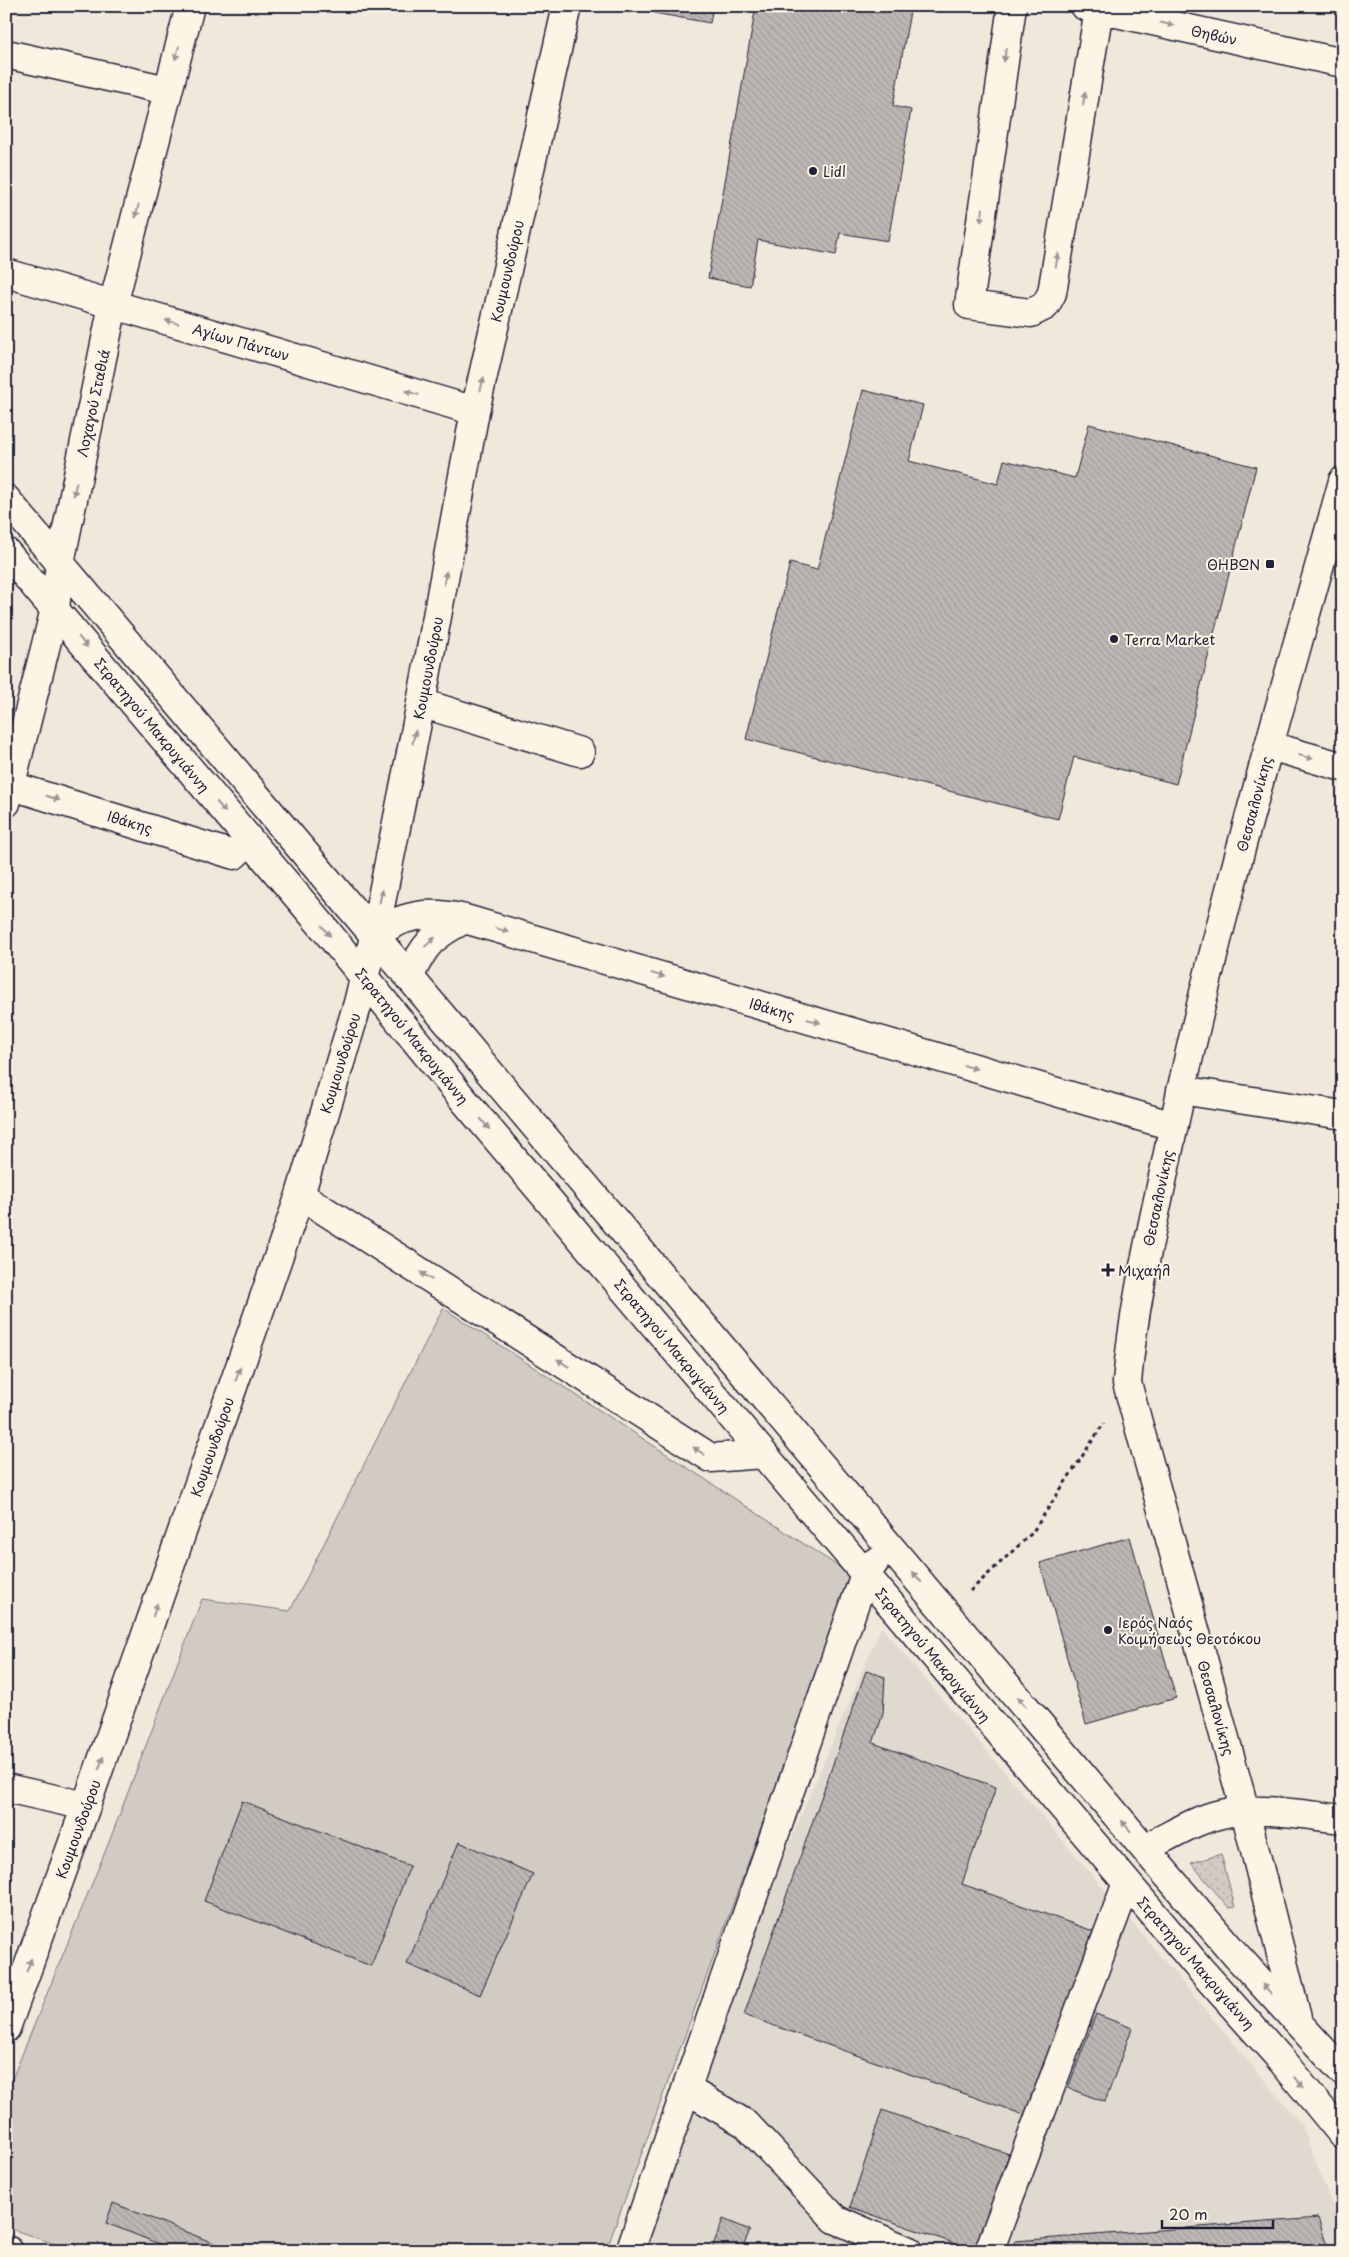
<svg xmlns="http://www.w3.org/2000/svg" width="1349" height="2257" viewBox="0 0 1349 2257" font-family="'Playpen Sans',sans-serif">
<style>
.built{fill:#e0d9cf}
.grass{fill:url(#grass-dots);stroke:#7a767f}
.garden{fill:#d1cbc3;stroke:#7a767f}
.building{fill:url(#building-back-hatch);stroke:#22223b}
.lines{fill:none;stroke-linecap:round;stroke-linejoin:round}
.minor-casing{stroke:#22223b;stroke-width:31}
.major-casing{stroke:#22223b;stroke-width:31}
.path{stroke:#22223b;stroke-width:3;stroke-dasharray:4 4;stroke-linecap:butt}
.minor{stroke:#fcf5e5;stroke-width:28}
.major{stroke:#fcf5e5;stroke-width:28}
.oneway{fill:#9a9698}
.poi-dot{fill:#22223b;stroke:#fcf5e5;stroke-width:2}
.labels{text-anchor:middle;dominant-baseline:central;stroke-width:4;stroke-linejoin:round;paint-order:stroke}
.street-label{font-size:14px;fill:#22223b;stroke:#fcf5e5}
.poi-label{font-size:14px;fill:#22223b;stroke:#fcf5e5;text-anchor:start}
</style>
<defs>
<pattern id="grass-dots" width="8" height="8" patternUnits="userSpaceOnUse" patternTransform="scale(1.25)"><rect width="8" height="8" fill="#d1cbc3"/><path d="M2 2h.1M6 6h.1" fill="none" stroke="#b3aea8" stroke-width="1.8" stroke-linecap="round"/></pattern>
<pattern id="building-back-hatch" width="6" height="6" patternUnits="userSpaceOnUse" patternTransform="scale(1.25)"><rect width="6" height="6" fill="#bcb7b3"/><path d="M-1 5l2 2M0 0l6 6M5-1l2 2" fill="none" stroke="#a19d9b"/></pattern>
</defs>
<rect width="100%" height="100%" fill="#efe8db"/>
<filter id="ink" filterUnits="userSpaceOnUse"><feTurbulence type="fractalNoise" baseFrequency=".02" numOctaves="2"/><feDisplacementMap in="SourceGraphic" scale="10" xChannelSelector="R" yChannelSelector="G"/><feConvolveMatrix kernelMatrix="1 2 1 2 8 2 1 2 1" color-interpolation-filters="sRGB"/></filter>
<g filter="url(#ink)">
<path class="built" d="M881 1627 1110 1896 1302 2125 1343 2234V2251H617Z"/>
<path class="grass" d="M1221 1854 1235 1907 1229 1908 1191 1863Z"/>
<path class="garden" d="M443 1308 853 1576 606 2251H75L6 2227V2094L109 1842 202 1599 290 1611Z"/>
<path class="building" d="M655 6H713L710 23 654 13Z
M756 6H911L893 106 911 110 888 241 840 233 836 255 758 240 750 286 708 278Z
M863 390 923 405 909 461 998 484 1004 460 1075 478 1089 424 1256 467 1176 784 1074 757 1058 819 746 739 790 563 817 570Z
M1130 1537 1176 1698 1086 1724 1040 1563Z
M866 1671 885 1677 883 1714 873 1743 996 1787 962 1884 1093 1931 1027 2116 744 2015Z
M242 1801 410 1866 371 1966 204 1901Z
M459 1842 533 1874 480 1995 407 1964Z
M1096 2014 1132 2028 1105 2102 1068 2088Z
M882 2110 1009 2154 976 2251 850 2207Z
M113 2203 234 2251H177L106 2223Z
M1318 2218 1329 2251H1011L1015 2241Z
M723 2219 750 2230 741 2251H711Z"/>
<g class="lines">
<g class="minor-casing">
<path id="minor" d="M1012 6 969 305 1031 313 1045 306 1052 293 1099 9
M6 54 167 90
M6 273 475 411
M6 499 1144 1848 1234 1953 1343 2072
M6 552 324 928 463 1099 865 1574 1200 1969 1277 2055 1343 2135
M421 703 580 752
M1270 746 1343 767
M6 784 234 855 249 841
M6 803 55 609 60 563 113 305 190 6
M374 937C401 913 431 911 465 919L1173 1126
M409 978C424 944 432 936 465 919
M1181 1090 1343 1115
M300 1195 711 1458 763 1454
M6 1788 86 1806
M1144 1848C1169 1837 1194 1820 1221 1814 1260 1806 1304 1815 1343 1819
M1298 2022 1245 1811 1127 1383C1133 1307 1151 1233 1167 1158 1213 930 1281 706 1343 481
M6 2028 86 1806 300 1195 358 1003 374 937 421 703 475 411 567 6
M686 2089 746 2124 835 2219 909 2251
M6 2250 9 2251
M630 2251 865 1574 874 1563
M989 2251 1127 1883"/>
</g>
<g class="major-casing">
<path id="major" d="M1085 6 1343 63"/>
</g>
<path class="path" d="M970 1591 1032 1533 1104 1423"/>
<use href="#minor" class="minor"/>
<use href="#major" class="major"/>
</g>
<defs><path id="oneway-solid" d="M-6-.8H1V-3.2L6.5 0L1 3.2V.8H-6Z" transform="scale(1.25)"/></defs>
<g class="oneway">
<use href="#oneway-solid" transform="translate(1167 24) rotate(12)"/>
<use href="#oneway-solid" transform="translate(177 53) rotate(106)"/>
<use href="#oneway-solid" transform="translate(1005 55) rotate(98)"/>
<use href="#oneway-solid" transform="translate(1084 99) rotate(-80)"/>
<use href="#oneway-solid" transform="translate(137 211) rotate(104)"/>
<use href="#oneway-solid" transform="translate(982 215) rotate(98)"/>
<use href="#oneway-solid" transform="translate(1057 260) rotate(-80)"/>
<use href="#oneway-solid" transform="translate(172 322) rotate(-164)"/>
<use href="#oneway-solid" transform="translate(482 384) rotate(-77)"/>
<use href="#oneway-solid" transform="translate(412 393) rotate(-164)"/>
<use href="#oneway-solid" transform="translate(75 489) rotate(102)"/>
<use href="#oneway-solid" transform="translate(445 578) rotate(-79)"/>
<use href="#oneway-solid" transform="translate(83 642) rotate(50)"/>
<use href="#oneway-solid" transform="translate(414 737) rotate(-78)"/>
<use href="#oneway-solid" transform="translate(1306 757) rotate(16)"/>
<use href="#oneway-solid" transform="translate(53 798) rotate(17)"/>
<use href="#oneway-solid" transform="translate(221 807) rotate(50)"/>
<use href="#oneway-solid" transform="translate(381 896) rotate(-79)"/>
<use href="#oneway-solid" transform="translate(502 930) rotate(16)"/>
<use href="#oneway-solid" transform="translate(326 931) rotate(51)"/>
<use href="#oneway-solid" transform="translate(430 942) rotate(-43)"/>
<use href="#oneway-solid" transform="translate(658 975) rotate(16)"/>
<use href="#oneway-solid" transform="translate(814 1021) rotate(16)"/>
<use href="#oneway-solid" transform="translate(970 1067) rotate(16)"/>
<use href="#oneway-solid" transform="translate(485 1124) rotate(50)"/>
<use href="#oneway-solid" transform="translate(426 1276) rotate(-147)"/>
<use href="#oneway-solid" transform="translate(563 1363) rotate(-147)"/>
<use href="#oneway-solid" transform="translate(238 1374) rotate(-71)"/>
<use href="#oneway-solid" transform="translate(699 1451) rotate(-147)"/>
<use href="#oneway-solid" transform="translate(917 1577) rotate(-130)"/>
<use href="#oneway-solid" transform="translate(155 1610) rotate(-71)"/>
<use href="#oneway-solid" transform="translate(1022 1702) rotate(-130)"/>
<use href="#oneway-solid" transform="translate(101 1763) rotate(-71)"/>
<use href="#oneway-solid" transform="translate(1126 1826) rotate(-130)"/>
<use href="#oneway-solid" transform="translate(29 1965) rotate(-70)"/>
<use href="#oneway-solid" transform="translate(1267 1989) rotate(-132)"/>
<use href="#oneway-solid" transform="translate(1299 2082) rotate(52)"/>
</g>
</g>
<g class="poi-dot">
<circle cx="813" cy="171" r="5"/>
<rect x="1265" y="559" width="10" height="10" rx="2.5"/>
<circle cx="1114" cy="639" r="5"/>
<path d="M1105.5 1262.5h5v5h5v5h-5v5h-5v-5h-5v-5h5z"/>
<circle cx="1108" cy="1630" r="5"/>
</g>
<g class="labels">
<g class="street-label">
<text transform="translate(1214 35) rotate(12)">Θηβών</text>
<text transform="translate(507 271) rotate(-77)">Κουμουνδούρου</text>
<text transform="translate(241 342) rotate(16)">Αγίων Πάντων</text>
<text transform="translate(93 403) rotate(-78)">Λοχαγού Σταθιά</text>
<text transform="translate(428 668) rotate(-79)">Κουμουνδούρου</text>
<text transform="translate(152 725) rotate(50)">Στρατηγού Μακρυγιάννη</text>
<text transform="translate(1254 804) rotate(-75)">Θεσσαλονίκης</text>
<text transform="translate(130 822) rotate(17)">Ιθάκης</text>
<text transform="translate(772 1009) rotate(16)">Ιθάκης</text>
<text transform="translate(412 1036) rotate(51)">Στρατηγού Μακρυγιάννη</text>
<text transform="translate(340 1063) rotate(-73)">Κουμουνδούρου</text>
<text transform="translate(1158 1198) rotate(-78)">Θεσσαλονίκης</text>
<text transform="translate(672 1346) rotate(50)">Στρατηγού Μακρυγιάννη</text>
<text transform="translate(212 1447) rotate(-71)">Κουμουνδούρου</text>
<text transform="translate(933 1655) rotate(50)">Στρατηγού Μακρυγιάννη</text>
<text transform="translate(1216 1708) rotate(74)">Θεσσαλονίκης</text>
<text transform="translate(78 1829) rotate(-70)">Κουμουνδούρου</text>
<text transform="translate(1196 1963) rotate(49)">Στρατηγού Μακρυγιάννη</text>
</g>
<g class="poi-label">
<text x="823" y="171">Lidl</text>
<text x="1260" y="564" text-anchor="end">ΘΗΒΩΝ</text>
<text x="1124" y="639">Terra Market</text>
<text x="1118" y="1270">Μιχαήλ</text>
<text x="1118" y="1622">Ιερός Ναός<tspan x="1118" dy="16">Κοιμήσεως Θεοτόκου</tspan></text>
</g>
</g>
<rect width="1349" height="2257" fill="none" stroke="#fcf5e5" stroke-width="25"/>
<rect x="12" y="12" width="1324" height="2232" fill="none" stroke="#22223b" stroke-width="2" filter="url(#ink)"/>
<path d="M1162 2220v8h111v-8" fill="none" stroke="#22223b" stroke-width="2.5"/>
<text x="1169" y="2220" font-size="15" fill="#22223b" stroke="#fcf5e5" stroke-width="4" paint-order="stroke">20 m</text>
</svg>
